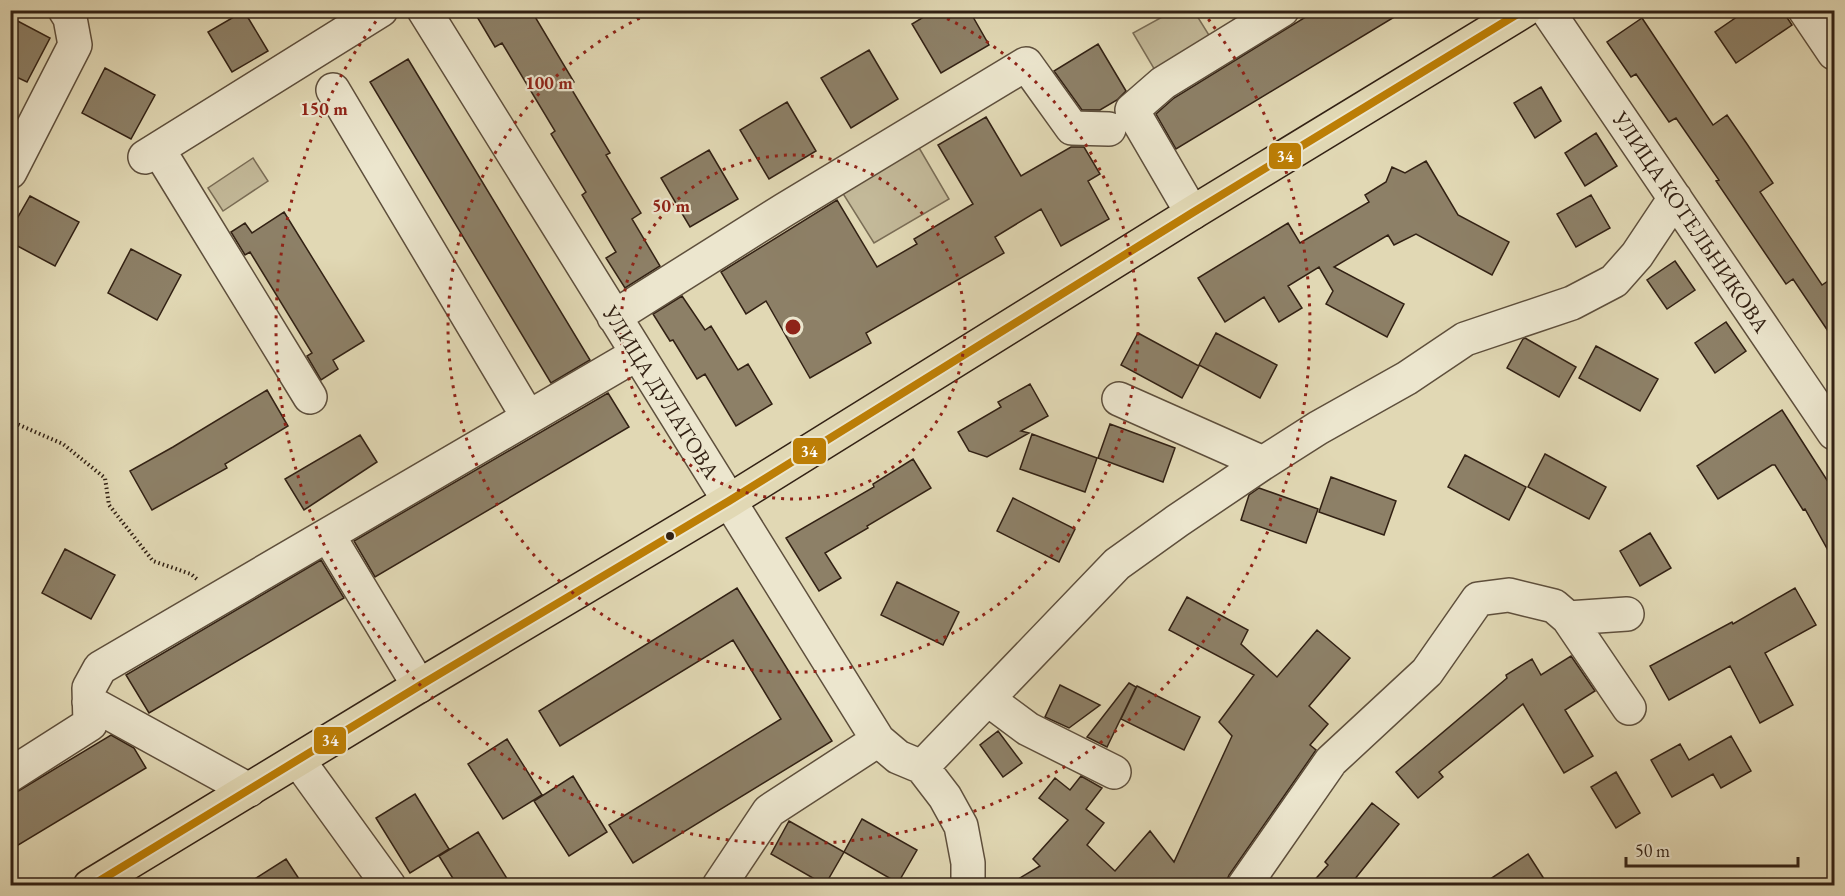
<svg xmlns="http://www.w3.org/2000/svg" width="1845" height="896" viewBox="0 0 1845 896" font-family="'EB Garamond',serif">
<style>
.green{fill:#c3b999;stroke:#7a6d56;stroke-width:1.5}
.building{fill:#8d8067;stroke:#322114;stroke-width:1.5}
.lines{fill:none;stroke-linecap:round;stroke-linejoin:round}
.minor-casing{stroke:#5e4f3c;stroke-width:36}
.major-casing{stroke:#322114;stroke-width:36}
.path{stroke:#322114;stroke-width:4;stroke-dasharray:1.5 3;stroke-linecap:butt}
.minor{stroke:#ece6ce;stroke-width:33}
.major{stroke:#e1d8b4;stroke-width:33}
.bus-1-casing{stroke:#ece6ce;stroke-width:12}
.bus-1{stroke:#bc7e06;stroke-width:8}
.ring{fill:none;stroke:#8f2418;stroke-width:3;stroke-dasharray:3 6}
.bus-dot{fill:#322114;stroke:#ece6ce;stroke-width:2}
.labels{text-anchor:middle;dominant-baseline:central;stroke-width:4.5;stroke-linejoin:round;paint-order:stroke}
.street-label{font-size:22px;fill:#322114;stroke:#ece6ce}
.centre{fill:#8f2418;stroke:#ece6ce;stroke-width:3}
.ring-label{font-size:18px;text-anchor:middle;font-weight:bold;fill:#8f2418;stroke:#ece6ce;stroke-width:4.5;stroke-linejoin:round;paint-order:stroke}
.line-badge{stroke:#ece6ce;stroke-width:2}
.badge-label{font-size:16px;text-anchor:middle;font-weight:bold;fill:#fff}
</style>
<rect width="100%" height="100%" fill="#e1d8b4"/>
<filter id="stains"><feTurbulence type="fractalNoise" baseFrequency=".00333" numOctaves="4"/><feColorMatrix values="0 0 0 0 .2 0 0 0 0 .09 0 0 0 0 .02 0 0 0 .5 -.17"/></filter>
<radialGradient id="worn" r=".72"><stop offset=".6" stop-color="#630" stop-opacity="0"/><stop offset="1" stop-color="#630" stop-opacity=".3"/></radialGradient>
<path class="green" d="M1173 11H1194L1212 40 1156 72 1133 33Z
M918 146 949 199 874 243 842 192Z
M253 158 268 181 223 211 208 188Z"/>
<path class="building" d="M473 10H531L574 82 569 85 610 153 606 155 641 213 632 219 660 266 625 288 606 258 616 252 582 195 586 192 551 134 555 131 502 43 495 47Z
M935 10H969L989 45 941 73 912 24Z
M1317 10H1406L1176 149 1156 114 1174 98Z
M1747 10H1782L1792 25 1736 63 1715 32Z
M244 11 268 51 232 72 208 32Z
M10 17 50 38 27 82 10 74Z
M1642 18 1713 125 1727 115 1747 144 1773 183 1760 192 1822 285 1834 277V340L1793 279 1786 284 1716 181 1719 180 1676 118 1669 122 1636 74 1631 77 1607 42Z
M1098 44 1126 91 1117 100 1100 110H1082L1054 71Z
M869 50 898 99 851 128 821 78Z
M408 59 590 360 551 383 370 82Z
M105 68 155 95 131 139 82 113Z
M1541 87 1561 121 1535 138 1514 103Z
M787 102 816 151 769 179 740 130Z
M986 117 1021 176 1071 147H1084L1100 174 1088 181 1109 219 1061 246 1041 209 995 237 1004 253 866 333 871 343 810 378 766 301 746 314 721 272 837 200 877 267 917 244 914 239 973 204 938 145Z
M1596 133 1617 166 1585 186 1565 153Z
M709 150 738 199 690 227 661 178Z
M1426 161 1458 215 1509 242 1492 275 1416 234 1394 245 1388 235 1334 267 1404 304 1387 337 1326 304 1333 291 1319 267 1288 286 1302 308 1279 322 1264 297 1225 322 1198 278 1288 223 1300 243 1369 202 1365 195 1386 182 1392 167 1405 173Z
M1591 195 1610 228 1576 247 1557 214Z
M30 196 79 222 55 266 10 242V231Z
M284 212 364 341 333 360 338 369 321 380 307 356 312 353 250 252 245 255 231 232 245 223 252 233Z
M131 249 181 275 157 320 108 293Z
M1675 261 1695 290 1667 309 1647 280Z
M682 296 705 330 711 326 738 370 748 364 772 404 736 426 705 374 697 379 673 340 670 341 653 314Z
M1726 322 1746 351 1715 373 1695 343Z
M1138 333 1199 366 1182 398 1121 365Z
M1216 333 1277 365 1260 398 1199 365Z
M1525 338 1576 367 1559 397 1507 368 1523 339Z
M1596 346 1658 379 1640 411 1579 378Z
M1030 384 1048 416 1021 431 1029 433 987 457 969 451 958 432 1001 407 998 402Z
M267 390 288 426 225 464 227 468 152 510 130 471 173 447Z
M608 393 629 427 375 577 354 541Z
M1782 410 1834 491V561L1805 509 1803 510 1775 465H1772L1718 499 1697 466Z
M1110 424 1175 448 1163 482 1098 458Z
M1032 434 1097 458 1085 492 1020 469Z
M360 435 377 462 304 510 285 479Z
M1545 454 1606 487 1589 519 1528 487Z
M1465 455 1526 487 1509 520 1448 487Z
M913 459 931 488 867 526 868 528 825 553 841 578 819 591 786 538 874 487 873 484Z
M1331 477 1396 501 1384 535 1319 512Z
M1259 488 1318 509 1306 543 1241 520 1249 495Z
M1013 498 1075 529 1059 562 997 531Z
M1650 533 1671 568 1640 586 1620 551Z
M65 549 115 575 91 619 42 593Z
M321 560 344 598 149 713 126 675Z
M897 582 959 612 943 645 881 615Z
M737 588 832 741 633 863 609 825 781 719 733 640 560 746 539 711Z
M1795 588 1816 625 1765 653 1793 705 1760 723 1730 666 1669 700 1650 666 1732 622 1733 624Z
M1187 597 1248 630 1241 644 1277 677 1317 630 1350 658 1309 706 1328 724 1310 745 1316 750 1229 875 1225 885H1008L1040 866 1033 859 1068 820 1039 798 1055 778 1070 790 1081 776 1102 788 1086 809 1104 823 1087 845 1115 871 1150 831 1174 862 1232 736 1219 722 1254 675 1169 630Z
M1571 656 1595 691 1565 710 1593 756 1564 773 1523 704 1439 772 1443 777 1418 798 1396 772 1507 678 1506 675 1532 659 1541 675Z
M1129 683 1136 687 1107 747 1087 737Z
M1060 685 1100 705 1069 728 1045 717Z
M1137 686 1200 717 1184 750 1121 719Z
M998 731 1022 763 1003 777 980 745Z
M111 735 134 748 146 768 10 850V796Z
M1731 736 1751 771 1721 788 1713 774 1672 797 1651 760 1680 744 1689 760Z
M507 739 542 795 503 819 468 764Z
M1616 772 1640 813 1616 828 1591 787Z
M573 776 607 832 569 856 534 801Z
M415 794 449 849 410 873 376 818Z
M1372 803 1399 824 1350 885H1310L1328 865 1325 862Z
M862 819 917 850 898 883 844 852Z
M789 821 844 852 825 885 771 854Z
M478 832 511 885H457L439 856Z
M1528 854 1548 885H1481Z
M286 859 303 885H245Z"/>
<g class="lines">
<g class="minor-casing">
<path id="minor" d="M424 10 878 740 898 757 922 767 945 797 961 826 968 863V886
M1547 10 1834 433
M1805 10 1834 53
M333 90 528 417
M158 149 310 397
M145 157 381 10
M10 172 75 45 70 18 65 10
M1192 213 1132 110 1163 83 1282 10
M614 317 784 210 1026 64 1072 128 1109 129
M1119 399 1263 463
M328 535 419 686
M1568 618 1629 708
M989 700 1028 729 1114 772
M89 702 249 790
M298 760 389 886
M922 767 1117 564 1177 521 1263 463 1318 428 1407 378 1465 339 1572 303 1614 281 1637 255 1675 198
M10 775 90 724 89 688 100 668 637 354
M719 886 769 811 878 740
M1244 886 1331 761 1427 672 1478 599 1509 595 1554 606 1568 618 1627 614"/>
</g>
<g class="major-casing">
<path id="major" d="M90 886 419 686 729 501 1192 213 1525 10"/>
</g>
<path class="path" d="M10 421 63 444 105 478 109 505 153 561 191 574 198 580"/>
<use href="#minor" class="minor"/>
<use href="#major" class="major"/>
<g class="bus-1-casing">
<path id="bus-1" d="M91 886 419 686 729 501 1192 213 1524 10"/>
</g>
<use href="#bus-1" class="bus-1"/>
</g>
<g class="ring">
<circle cx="793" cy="327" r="172"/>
<path d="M931 11A345 345 0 1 1 655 11"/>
<path d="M1203 12A517 517 0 1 1 383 12"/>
</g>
<circle class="bus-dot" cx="670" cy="536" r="5"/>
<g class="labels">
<g class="street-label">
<text transform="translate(1691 222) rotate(56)">УЛИЦА КОТЕЛЬНИКОВА</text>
<text transform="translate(661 392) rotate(58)">УЛИЦА ДУЛАТОВА</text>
</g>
</g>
<circle cx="793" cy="327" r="9" class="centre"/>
<g class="ring-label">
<text x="549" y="89">100 m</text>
<text x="324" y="115">150 m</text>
<text x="671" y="212">50 m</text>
</g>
<g class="line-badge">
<rect x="1268" y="142" width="34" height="28" rx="6" fill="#bc7e06"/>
<rect x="792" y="437" width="35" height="28" rx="6" fill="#bc7e06"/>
<rect x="313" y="726" width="34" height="29" rx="6" fill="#bc7e06"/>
</g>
<g class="badge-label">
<text x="1285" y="162">34</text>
<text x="809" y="457">34</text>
<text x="330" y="746">34</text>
</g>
<rect width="1845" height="896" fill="none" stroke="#e1d8b4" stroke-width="36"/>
<rect x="12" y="12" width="1821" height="872" fill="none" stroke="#322114" stroke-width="3"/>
<rect x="18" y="18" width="1809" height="860" fill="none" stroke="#322114" stroke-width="1.5"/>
<path d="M1626 857v9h172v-9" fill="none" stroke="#322114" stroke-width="3"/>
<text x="1635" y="857" font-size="18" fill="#322114" stroke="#ece6ce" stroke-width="4.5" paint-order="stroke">50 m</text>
<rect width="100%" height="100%" filter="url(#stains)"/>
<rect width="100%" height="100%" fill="url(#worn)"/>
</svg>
